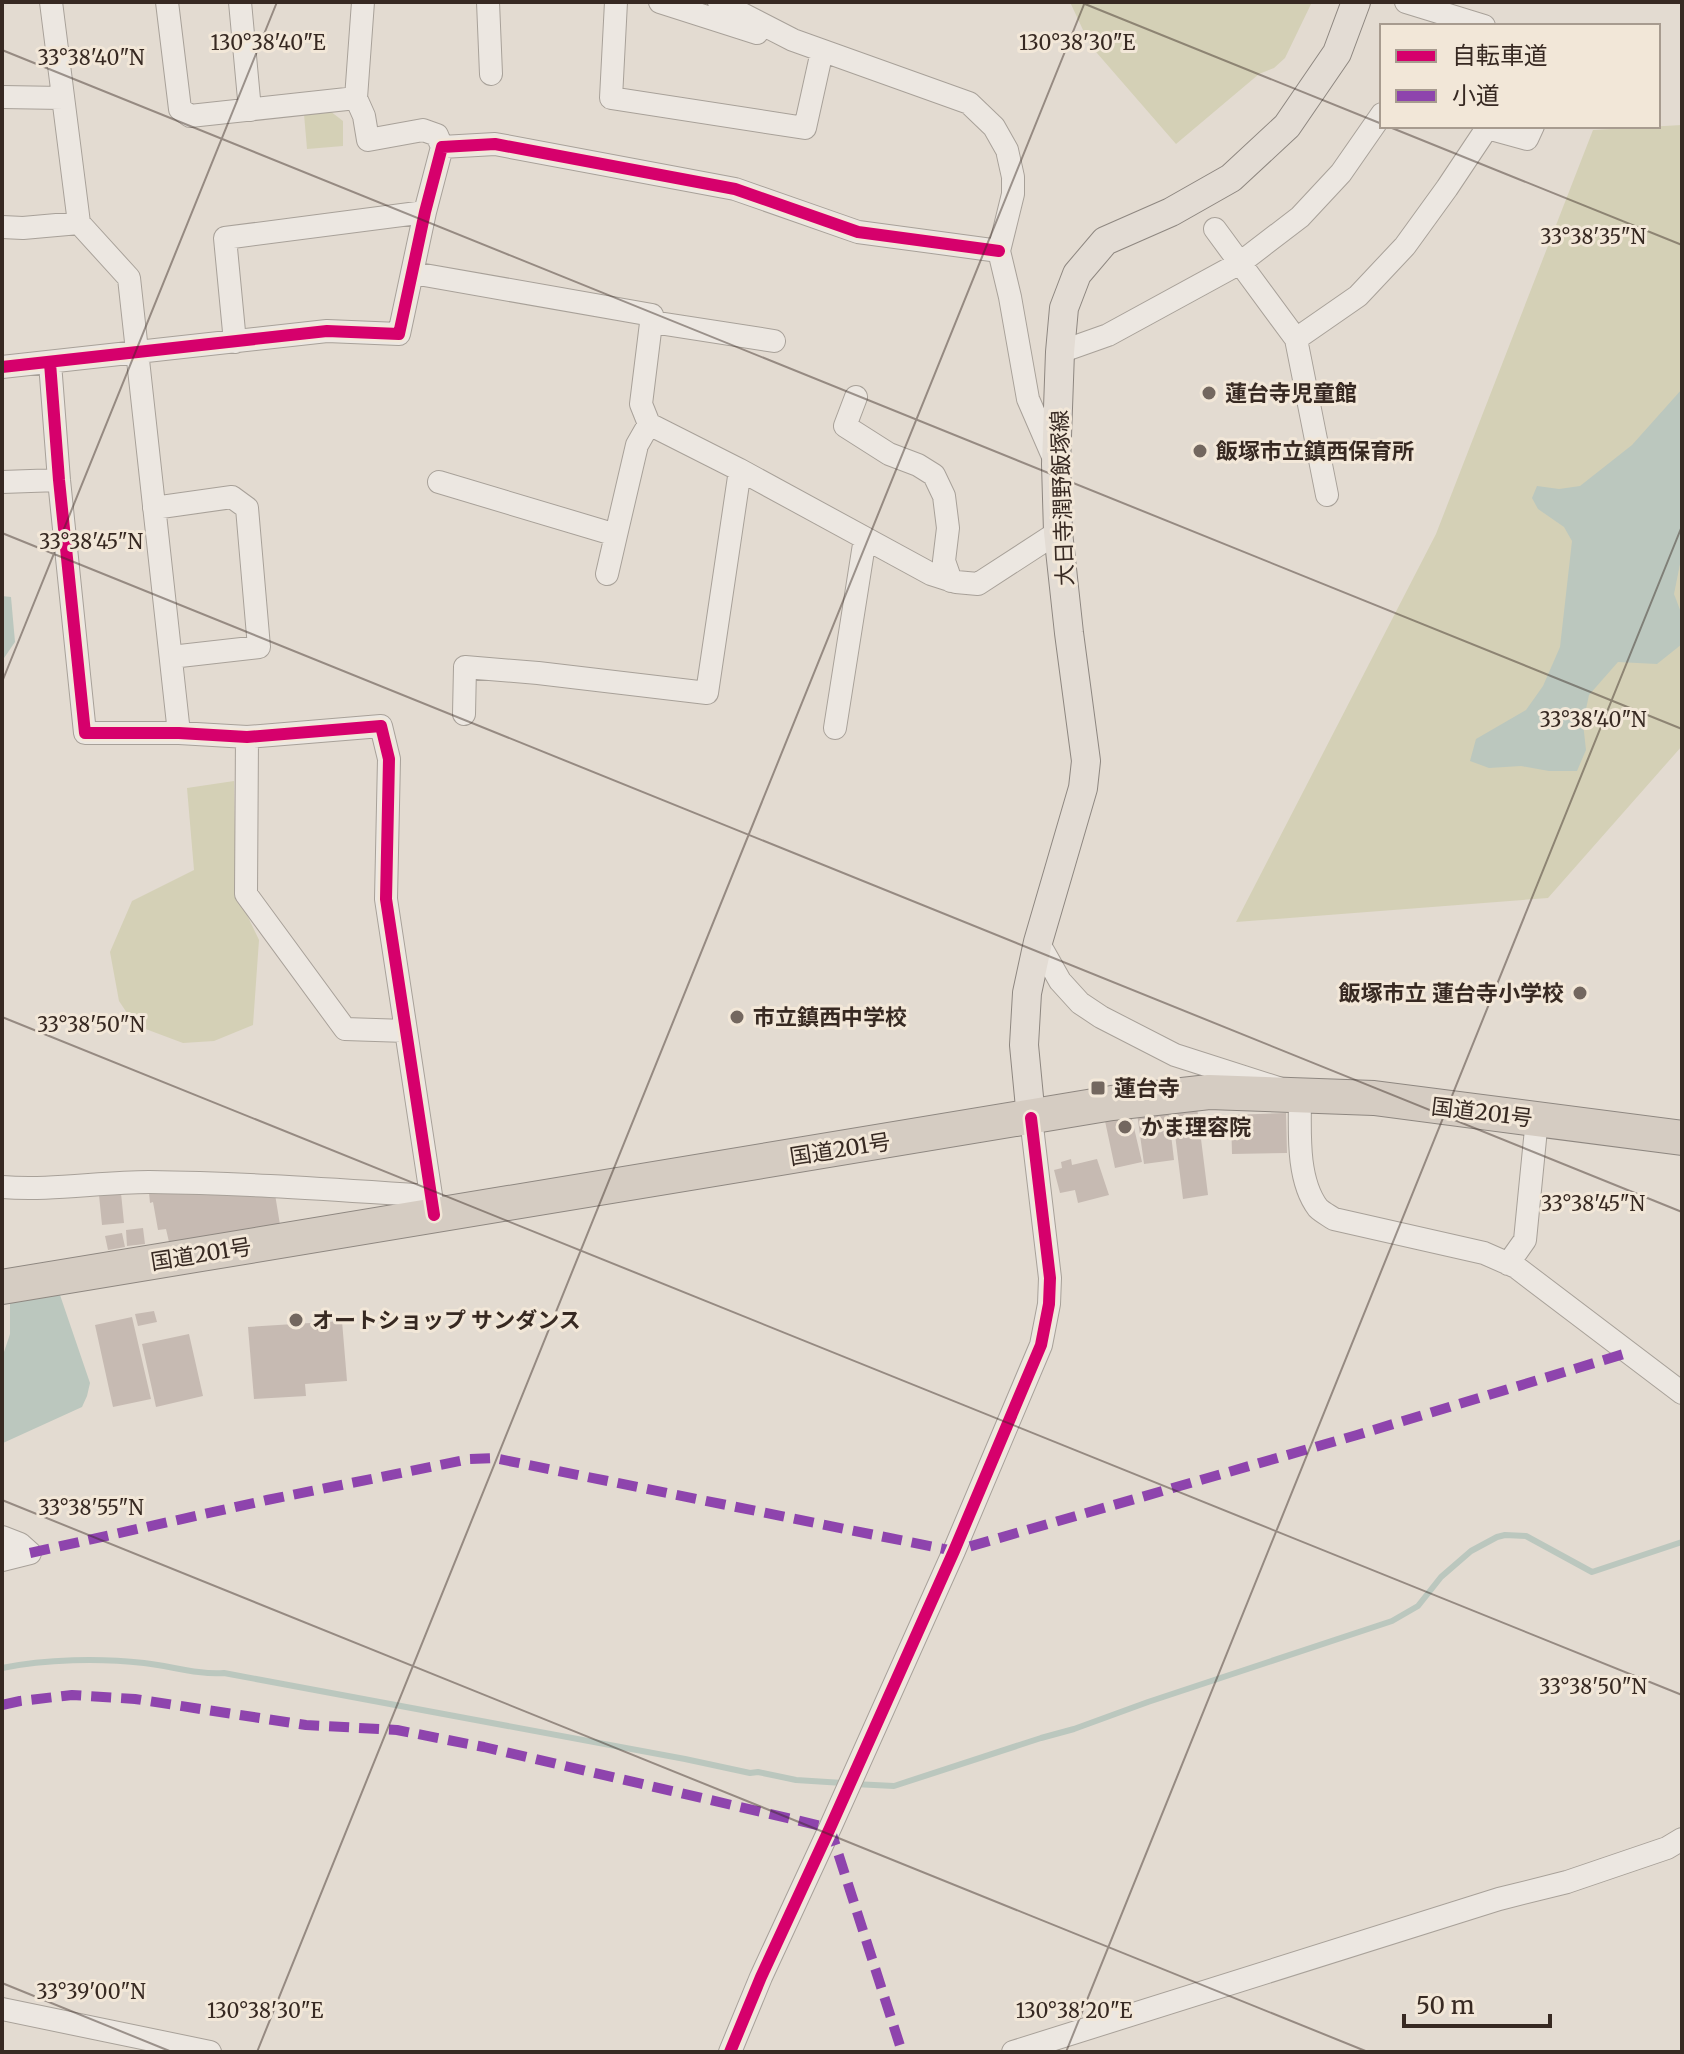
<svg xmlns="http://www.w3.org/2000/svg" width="1684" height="2054" viewBox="0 0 1684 2054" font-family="Merriweather,'Noto Sans JP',serif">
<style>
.green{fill:#d4d0b6}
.water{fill:#bbc7be}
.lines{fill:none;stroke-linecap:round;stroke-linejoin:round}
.stream{stroke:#bbc7be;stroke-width:6}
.building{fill:#c6bab2}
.minor-casing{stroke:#a8a199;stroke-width:24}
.major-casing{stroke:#8e8780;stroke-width:30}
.highway-casing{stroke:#8e8780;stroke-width:36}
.minor{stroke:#ece7e1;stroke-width:22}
.major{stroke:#e3dcd4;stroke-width:28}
.highway{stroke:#d5ccc2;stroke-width:34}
.quiet{stroke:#8e44ad;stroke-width:10;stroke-dasharray:20 10;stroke-linecap:butt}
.cycleway-casing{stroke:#f2e7d8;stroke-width:17}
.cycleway{stroke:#d6006c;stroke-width:12}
.ticks{fill:none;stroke:#372922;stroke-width:2;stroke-opacity:0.45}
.poi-dot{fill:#73675f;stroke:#f2e7d8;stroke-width:3}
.labels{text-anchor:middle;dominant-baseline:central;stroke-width:6;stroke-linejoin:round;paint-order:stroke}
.poi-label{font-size:22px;font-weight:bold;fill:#372922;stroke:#f2e7d8;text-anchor:start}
.street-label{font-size:22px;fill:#372922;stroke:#f2e7d8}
.ticks-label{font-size:20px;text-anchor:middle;fill:#372922;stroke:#f2e7d8;stroke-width:6;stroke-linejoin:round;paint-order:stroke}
</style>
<rect width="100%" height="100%" fill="#e3dbd1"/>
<path class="green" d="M1070 2H1312L1285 58 1274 68 1259 74 1176 144 1090 45Z
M330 111 343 121V146L307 149 304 114Z
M1682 125V746L1548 898 1236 922 1436 534 1593 130Z
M234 781 236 892 259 940 253 1025 214 1041 183 1043 135 1025 119 1001 110 952 132 901 194 870 187 788Z"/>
<path class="water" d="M1682 389V554L1674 594 1682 615V644L1657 664 1618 662 1589 695 1583 723 1586 750 1577 771H1549L1521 766 1489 768 1470 761 1476 739 1526 710 1543 686 1560 647 1572 541 1564 527 1538 509 1532 498 1537 486 1559 489 1580 486 1632 445Z
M2 596 11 597 15 642 2 661Z
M60 1295 90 1383 87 1396 82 1407 3 1443 2 1358 10 1334V1303Z"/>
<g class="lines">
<path class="stream" d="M2 1668C46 1659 100 1658 144 1663 171 1666 198 1675 224 1673L685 1759 750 1773 758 1772 796 1780 843 1783
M854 1784 894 1786 1041 1738 1074 1729 1148 1702 1392 1621 1418 1606 1441 1577 1471 1551 1497 1537 1505 1535 1526 1536 1592 1572 1682 1542"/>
</g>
<path class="building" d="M1197 1107 1208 1195 1183 1199 1172 1110Z
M1168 1109 1174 1160 1144 1164 1137 1113Z
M1286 1113 1287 1153 1232 1154 1231 1115Z
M1131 1115 1142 1162 1115 1168 1105 1121Z
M1071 1159 1072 1165 1097 1159 1109 1195 1078 1203 1075 1190 1060 1193 1054 1170 1062 1168 1061 1162Z
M130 1186 274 1188 280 1225 169 1242 166 1229 158 1230 153 1202 150 1203 149 1193 131 1194Z
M121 1193 124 1223 102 1225 99 1195Z
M143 1228 145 1244 127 1246 126 1230Z
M122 1233 125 1247 108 1250 105 1236Z
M154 1311 157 1322 138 1326 135 1314Z
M132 1317 151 1399 113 1407 95 1325Z
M342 1321 347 1381 305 1384 306 1396 254 1399 248 1327Z
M189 1334 203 1396 156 1407 142 1344Z"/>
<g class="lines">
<g class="minor-casing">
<path id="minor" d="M51 2 79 223 129 278 179 733
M167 2 180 109 190 116 356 98 364 116 368 140 423 130 437 135 442 147
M240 2 250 110
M488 2 491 74
M616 2 611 98 805 128 822 51
M660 2 757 33
M719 2 793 40 969 103 994 127 1007 150 1013 177V194L999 251 1010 297 1028 399 1054 459
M1406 2 1484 26
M2 97 63 98
M356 98 363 2
M2 227 23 228 79 223
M1215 229 1240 263 1300 217 1341 173 1382 114
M413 273 652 315 641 404 649 424 740 470 931 574 956 582 978 584 1058 532
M652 322 774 341
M1296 339 1327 495
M235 342 225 238 425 212
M1060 352 1108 335 1240 263 1296 339 1358 296 1405 246 1447 188 1487 128 1527 139 1533 126
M50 363 59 480 85 733H179L247 737 381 726 389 759 386 899 434 1215
M2 367 327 331 399 334 425 212 442 147 495 144 735 189 858 232 999 251
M856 397 845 426 889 454 918 465 934 475 944 496 948 528 944 561 951 581
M2 482 59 480
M439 482 616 535 637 445 649 424
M154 508 232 497 247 508 259 647 171 657
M607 574 616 535
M464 714 465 667 538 673 707 693 740 470
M835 728 865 538
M247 737 246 894 345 1029 406 1031
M1038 942 1060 981 1080 1003 1101 1017 1175 1055 1300 1095C1300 1129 1296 1179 1318 1208 1322 1212 1328 1215 1334 1219L1484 1253 1516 1267 1682 1393
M2 1187C51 1191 100 1182 149 1182 243 1183 337 1190 431 1196
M1508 1264 1525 1240 1537 1119
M2 1537 20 1544 30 1553
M2 1560 30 1553
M2 2009 210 2052
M730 2052 761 1977 830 1828 954 1551 1041 1345 1049 1304 1050 1278 1031 1118
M1013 2052 1499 1899 1567 1882 1667 1848 1682 1839"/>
</g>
<g class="major-casing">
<path id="major" d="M1031 1118 1024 1045 1027 993 1038 942 1083 788 1086 761 1069 633 1058 532 1056 464 1060 352 1064 308 1077 274 1105 241 1171 212 1231 178 1287 126 1337 53 1356 2"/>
</g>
<g class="highway-casing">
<path id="highway" d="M2 1287 1112 1103 1209 1092 1374 1098 1682 1138"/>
</g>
<use href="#minor" class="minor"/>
<use href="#major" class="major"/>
<use href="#highway" class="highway"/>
<path class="quiet" d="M30 1553 267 1500 470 1459 494 1458 954 1551 1357 1435 1627 1353
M2 1705 20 1701 72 1695 135 1699 306 1725 397 1730 484 1747 830 1828 902 2052"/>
<g class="cycleway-casing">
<path id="cycleway" d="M50 363 59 480 85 733H179L247 737 381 726 389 759 386 899 434 1215
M2 367 327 331 399 334 425 212 442 147 495 144 735 189 858 232 999 251
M730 2052 761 1977 830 1828 954 1551 1041 1345 1049 1304 1050 1278 1031 1118"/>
</g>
<use href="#cycleway" class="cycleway"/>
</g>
<path class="ticks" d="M1080 2 1382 124M2 50 1682 729M1387 126 1682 245M2 533 1682 1212M2 682 277 2M2 1017 1682 1695M2 1500 1368 2052M2 1983 172 2052M257 2052 1085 2M1066 2052 1682 526"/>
<g class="poi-dot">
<circle cx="1209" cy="393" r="8"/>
<circle cx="1200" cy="451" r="8"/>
<circle cx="1580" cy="993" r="8"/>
<circle cx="737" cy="1017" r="8"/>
<rect x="1090" y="1080" width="16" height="16" rx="4"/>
<circle cx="1125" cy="1127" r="8"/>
<circle cx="296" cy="1320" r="8"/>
</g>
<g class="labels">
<g class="poi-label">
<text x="1225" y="393">蓮台寺児童館</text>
<text x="1216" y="451">飯塚市立鎮西保育所</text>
<text x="1564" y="993" text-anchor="end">飯塚市立 蓮台寺小学校</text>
<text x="753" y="1017">市立鎮西中学校</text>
<text x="1114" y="1088">蓮台寺</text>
<text x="1141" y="1127">かま理容院</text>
<text x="312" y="1320">オートショップ サンダンス</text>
</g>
<g class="street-label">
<text transform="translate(1062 498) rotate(-92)">大日寺潤野飯塚線</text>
<text transform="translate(1482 1112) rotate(7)">国道201号</text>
<text transform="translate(840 1149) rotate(-9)">国道201号</text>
<text transform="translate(201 1254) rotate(-9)">国道201号</text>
</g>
</g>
<g class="ticks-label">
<text x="268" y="50">130°38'40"E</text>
<text x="1077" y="50">130°38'30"E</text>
<text x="91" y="65">33°38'40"N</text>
<text x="1593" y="244">33°38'35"N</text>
<text x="91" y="549">33°38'45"N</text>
<text x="1593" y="727">33°38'40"N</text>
<text x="91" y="1032">33°38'50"N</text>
<text x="1593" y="1211">33°38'45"N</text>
<text x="91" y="1515">33°38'55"N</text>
<text x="1593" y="1694">33°38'50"N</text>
<text x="91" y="1999">33°39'00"N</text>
<text x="265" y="2018">130°38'30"E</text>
<text x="1074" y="2018">130°38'20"E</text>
</g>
<rect width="1684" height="2054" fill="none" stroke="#372922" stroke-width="8"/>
<rect x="1380" y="24" width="280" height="104" fill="#f2e7d8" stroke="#a79b8f" stroke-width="2"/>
<rect x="1396" y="50" width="40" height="12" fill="#d6006c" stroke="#a79b8f" stroke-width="2"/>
<text x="1452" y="64" font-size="24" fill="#372922">自転車道</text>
<rect x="1396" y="90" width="40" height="12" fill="#8e44ad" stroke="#a79b8f" stroke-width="2"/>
<text x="1452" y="104" font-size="24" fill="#372922">小道</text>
<path d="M1404 2014v12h146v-12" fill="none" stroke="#372922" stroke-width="4"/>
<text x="1416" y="2014" font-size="24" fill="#372922" stroke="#f2e7d8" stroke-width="6" paint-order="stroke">50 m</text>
</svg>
